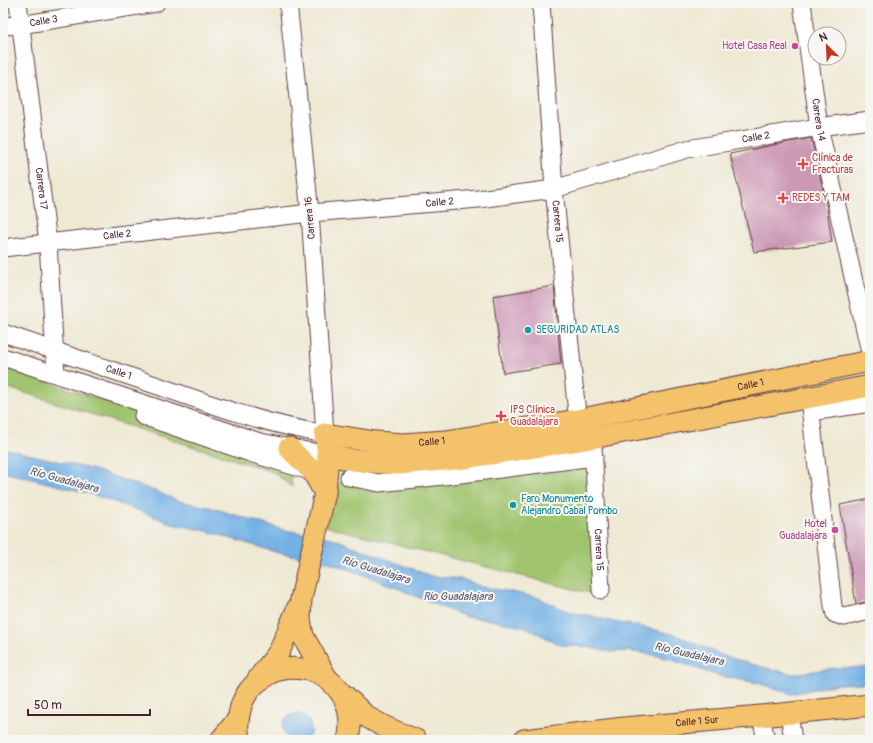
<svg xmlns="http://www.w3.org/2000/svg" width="873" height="743" viewBox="0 0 873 743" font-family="Pangolin,sans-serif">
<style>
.green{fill:#a0c46e;stroke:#75724c}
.water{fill:#72b0e5;stroke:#5e6888}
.building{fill:#cc99b5}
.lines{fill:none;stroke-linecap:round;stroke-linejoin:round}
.minor-casing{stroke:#633d44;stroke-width:19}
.major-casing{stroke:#633d44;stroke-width:23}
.minor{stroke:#fff;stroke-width:17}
.major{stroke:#f3c26a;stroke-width:21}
.hotel-dot{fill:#d1479c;stroke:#f6f6f2;stroke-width:1.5}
.health-dot{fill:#e0444e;stroke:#f6f6f2;stroke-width:1.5}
.culture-dot{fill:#0f9aa8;stroke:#f6f6f2;stroke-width:1.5}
.labels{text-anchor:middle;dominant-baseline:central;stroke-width:4;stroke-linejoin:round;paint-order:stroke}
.street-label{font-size:10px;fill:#4a1f2b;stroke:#f6f6f2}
.hotel-label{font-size:10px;fill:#b23c85;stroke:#f6f6f2;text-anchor:end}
.health-label{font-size:10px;fill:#be3a42;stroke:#f6f6f2;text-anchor:start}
.culture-label{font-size:10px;fill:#0d838f;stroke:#f6f6f2;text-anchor:start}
.water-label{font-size:11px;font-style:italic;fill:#58526c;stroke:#f6f6f2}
</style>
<rect width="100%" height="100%" fill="#f6f6f2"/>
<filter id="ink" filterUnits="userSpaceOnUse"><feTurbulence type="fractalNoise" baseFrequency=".025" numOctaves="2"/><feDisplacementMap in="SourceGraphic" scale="8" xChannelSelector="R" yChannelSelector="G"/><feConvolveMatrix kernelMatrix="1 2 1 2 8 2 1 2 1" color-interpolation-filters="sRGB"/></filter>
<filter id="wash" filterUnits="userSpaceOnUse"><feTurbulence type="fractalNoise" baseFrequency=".012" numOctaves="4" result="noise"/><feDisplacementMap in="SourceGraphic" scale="16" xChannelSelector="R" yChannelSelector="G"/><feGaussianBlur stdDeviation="0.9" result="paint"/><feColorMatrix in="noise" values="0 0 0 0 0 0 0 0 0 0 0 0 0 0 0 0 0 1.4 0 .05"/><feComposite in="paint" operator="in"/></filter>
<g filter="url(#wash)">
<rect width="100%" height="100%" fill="#eee9d3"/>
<path class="green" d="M3 367 289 463 292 487 273 472 3 386Z
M589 437 597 595 325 526 331 492 342 481 359 470Z"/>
<path class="water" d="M3 448 95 470 152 490 179 501 209 507 284 530 332 538 431 576 462 579 482 587 506 591 539 598 569 612 592 616 613 622 633 625 676 635 721 655 762 667 793 674 835 668 870 667V683L837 684 791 694 758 683 719 676 669 659 650 654 627 651 611 652 586 647 561 645 527 628 496 621 467 617 446 609 380 581 326 561 279 553 203 530 172 524 143 512 88 493 3 472Z
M292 714H301C309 720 311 723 311 733 303 742 301 740 290 740 284 735 279 725 286 718 288 717 290 716 292 714Z"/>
<g id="blocks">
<path class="building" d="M811 138 826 203 832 242 754 252 730 154 773 145Z
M554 286 561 364 503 373 493 296Z
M870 499V601L856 604 840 505Z"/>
</g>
</g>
<g filter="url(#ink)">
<use href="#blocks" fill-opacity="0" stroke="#633d44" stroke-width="1"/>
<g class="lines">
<g class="minor-casing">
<g id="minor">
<path id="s1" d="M18 3 48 243 56 374"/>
<path id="s2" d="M541 3 554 189 579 433"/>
<path id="s3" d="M802 3 819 127 870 352"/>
<path id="s4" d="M3 26 20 25 156 3"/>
<path id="s5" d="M3 248 310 213 434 203 478 199 554 189 687 149 819 127 870 120"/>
<path id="s6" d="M3 333C56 351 109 369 161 387 215 406 269 425 325 434L310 213 288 3"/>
<path d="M3 357 260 442 328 455"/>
<path d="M809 398 833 606 835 614 844 617 870 611"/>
<path d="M811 412 870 403"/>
<path d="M143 416 250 453 313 472"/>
<path id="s7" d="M593 446 601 590"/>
<path d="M349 477 379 483 461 474 594 457"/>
<path d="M789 713 793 740"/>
<path d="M761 716 766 740"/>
</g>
</g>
<g class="major-casing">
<g id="major">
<path d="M289 448 313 472 325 493"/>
<path d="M328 455 353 460 382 463 399 464 465 458 586 439 870 386"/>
<path id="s8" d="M326 677 303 636 300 619 301 599 325 493 328 455 325 434 376 442 403 444 446 441 577 420 870 361"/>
<path d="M258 679 279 652 298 607"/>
<path d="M344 695 367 717 385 727 416 740"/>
<path d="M221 740 238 719"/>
<path d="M240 740C236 731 238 719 240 710 243 696 253 683 265 677 270 674 274 671 279 670 323 660 359 696 348 740"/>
<path id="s9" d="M524 740 624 728 761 716 870 705"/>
</g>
</g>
<use href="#minor" class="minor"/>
<use href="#major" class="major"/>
</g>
</g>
<g class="hotel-dot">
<circle cx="795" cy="46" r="4"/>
<circle cx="835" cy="530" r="4"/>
</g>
<g class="health-dot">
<path d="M801 158h4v4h4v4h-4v4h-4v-4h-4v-4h4z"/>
<path d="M781 192h4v4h4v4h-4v4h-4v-4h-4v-4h4z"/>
<path d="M499 410h4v4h4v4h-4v4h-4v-4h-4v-4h4z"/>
</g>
<g class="culture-dot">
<circle cx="528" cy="330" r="4"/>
<circle cx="513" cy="505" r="4"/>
</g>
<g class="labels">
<g class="street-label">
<text stroke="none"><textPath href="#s4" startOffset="41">Calle 3</textPath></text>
<text stroke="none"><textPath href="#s3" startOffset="118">Carrera 14</textPath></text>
<text stroke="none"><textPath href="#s5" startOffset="763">Calle 2</textPath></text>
<text stroke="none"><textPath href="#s1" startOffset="187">Carrera 17</textPath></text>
<text stroke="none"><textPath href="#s5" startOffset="439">Calle 2</textPath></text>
<text transform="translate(310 218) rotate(-95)">Carrera 16</text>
<text stroke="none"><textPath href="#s2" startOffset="219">Carrera 15</textPath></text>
<text stroke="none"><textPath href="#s5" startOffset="115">Calle 2</textPath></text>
<text stroke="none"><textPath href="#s6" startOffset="122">Calle 1</textPath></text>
<text stroke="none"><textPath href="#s8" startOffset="684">Calle 1</textPath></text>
<text stroke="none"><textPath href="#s8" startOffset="360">Calle 1</textPath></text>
<text stroke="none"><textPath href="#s7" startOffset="104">Carrera 15</textPath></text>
<text stroke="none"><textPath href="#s9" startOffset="174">Calle 1 Sur</textPath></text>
</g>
<g class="hotel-label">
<text x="787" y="46">Hotel Casa Real</text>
<text x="827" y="524">Hotel<tspan x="827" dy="12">Guadalajara</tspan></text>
</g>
<g class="health-label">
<text x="812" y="158">Clínica de<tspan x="812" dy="12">Fracturas</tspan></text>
<text x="792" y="198">REDES Y TAM</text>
<text x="510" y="410">IPS Clínica<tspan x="510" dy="12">Guadalajara</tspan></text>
</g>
<g class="culture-label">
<text x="536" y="330">SEGURIDAD ATLAS</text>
<text x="521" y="499">Faro Monumento<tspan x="521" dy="12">Alejandro Cabal Pombo</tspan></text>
</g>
<g class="water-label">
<text transform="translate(64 480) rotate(15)">Río Guadalajara</text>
<text transform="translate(376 570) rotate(17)">Río Guadalajara</text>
<text x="458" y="596">Rio Guadalajara</text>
<text transform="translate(689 654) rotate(13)">Río Guadalajara</text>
</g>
</g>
<rect width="873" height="743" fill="none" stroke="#f6f6f2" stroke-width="16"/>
<g transform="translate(827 46) rotate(336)"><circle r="19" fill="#f6f6f2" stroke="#b1a0a2"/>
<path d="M0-3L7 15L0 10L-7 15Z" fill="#c8321e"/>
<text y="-6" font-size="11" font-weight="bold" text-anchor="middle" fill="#4a1f2b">N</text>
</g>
<path d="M28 709v6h122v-6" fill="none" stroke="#4a1f2b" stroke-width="2"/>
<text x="34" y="709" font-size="12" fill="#4a1f2b" stroke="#f6f6f2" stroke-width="3" paint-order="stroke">50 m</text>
</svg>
